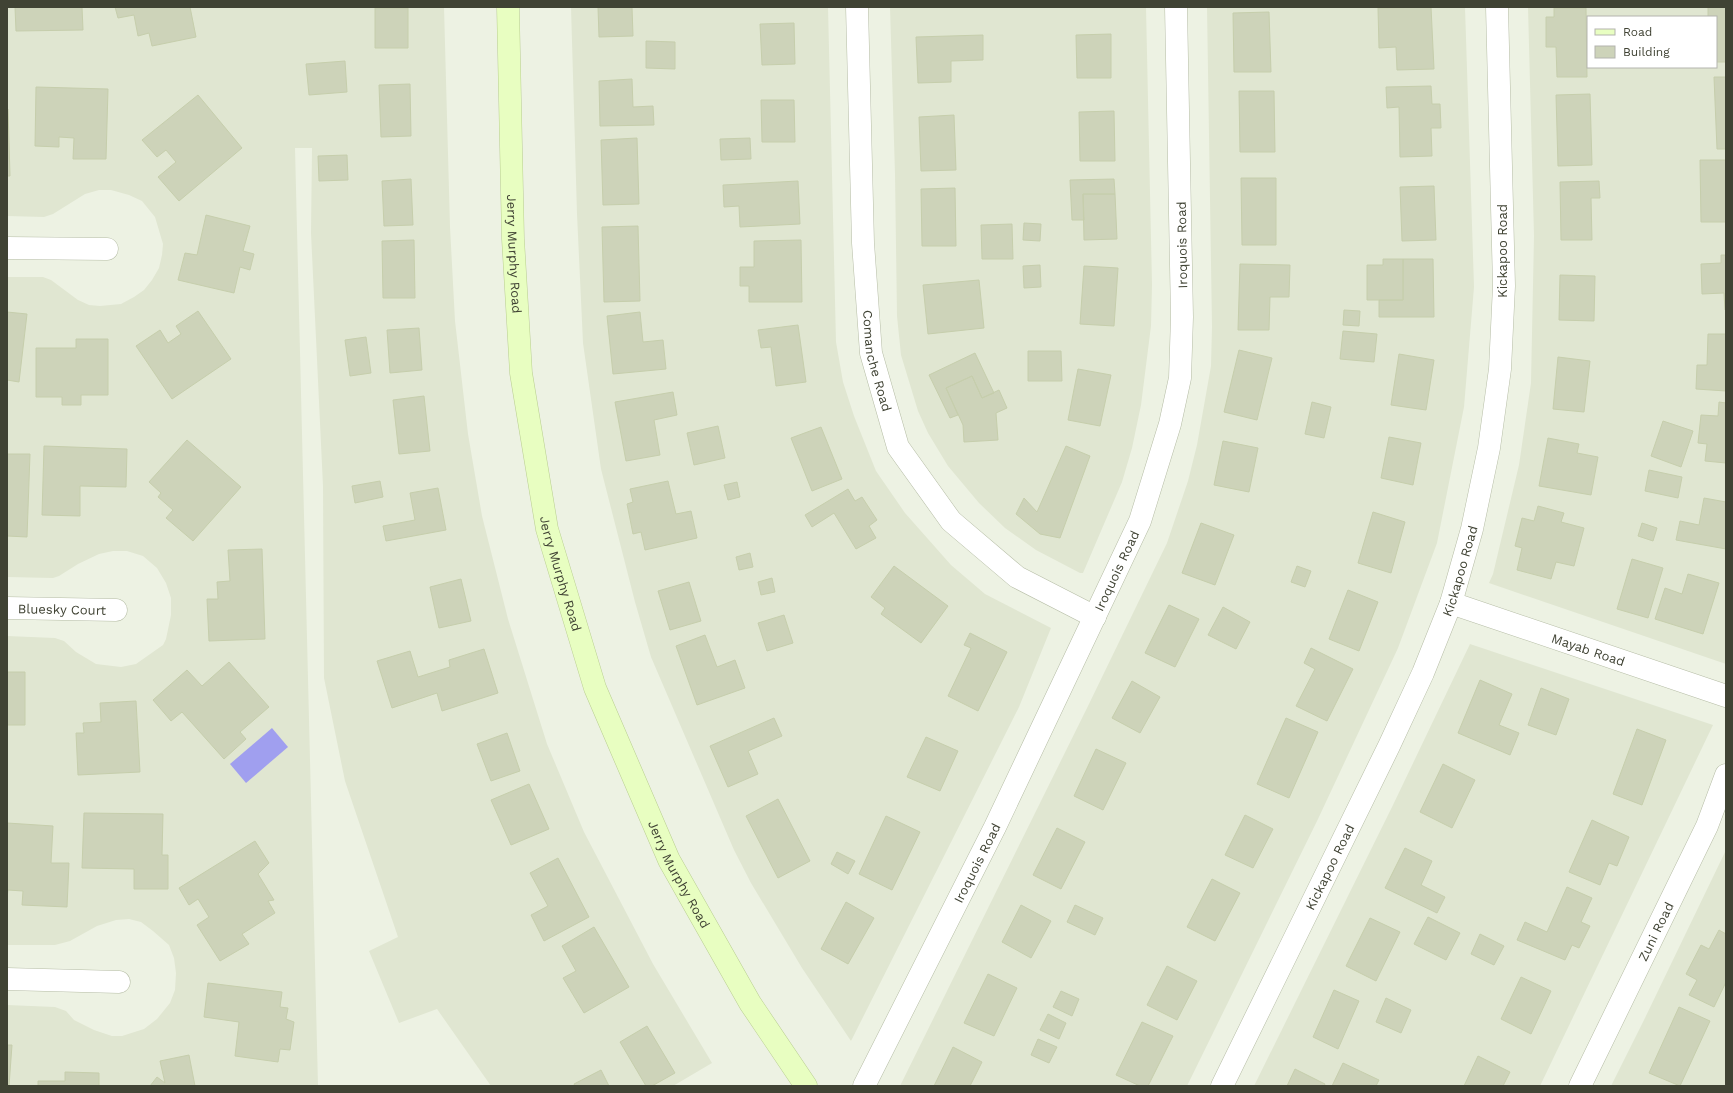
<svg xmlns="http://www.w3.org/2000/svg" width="1733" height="1093" viewBox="0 0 1733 1093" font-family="'Work Sans',sans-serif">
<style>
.residential{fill:#e0e6d1;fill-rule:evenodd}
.water{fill:#a09fef}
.building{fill:#cdd3b9;stroke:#c6ceac}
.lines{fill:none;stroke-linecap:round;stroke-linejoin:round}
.street-casing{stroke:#b6bda6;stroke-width:23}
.secondary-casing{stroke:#b9ce91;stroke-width:23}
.street{stroke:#fff;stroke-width:22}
.secondary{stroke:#e8fec1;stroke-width:22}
.labels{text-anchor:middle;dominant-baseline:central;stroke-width:3;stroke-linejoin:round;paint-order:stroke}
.street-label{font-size:13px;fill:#404334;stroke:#fff}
</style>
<rect width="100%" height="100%" fill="#edf2e3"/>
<path class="residential" d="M7 7H444L450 227 455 321 468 434 482 516 508 619 547 744 584 832 653 964 712 1063 673 1086H491L437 1009 399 1023 369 951 398 937 345 781 324 678 323 486 311 233 312 148H295L318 1086H7V1005L55 1007 66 1011 74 1020 94 1030 112 1036H122L144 1029 157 1019 170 1003 175 990 176 973 174 958 169 945 153 931 141 922 129 919 116 920 97 926 70 941 55 945H7V636L55 638 64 641 76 652 96 664 121 667 136 664 163 645 166 639 171 615V598L166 583 157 568 143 556 127 551H113L99 554 78 564 59 576 53 578 7 577V277H43L51 280 78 300 89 305 100 306 121 304 134 297 144 290 152 280 159 268 162 255 163 244 155 217 142 201 129 195 111 190H99L85 194 53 214 44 217 7 216Z
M571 7H828L836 342 843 382 854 416 876 471 905 513 951 565 985 594 1051 628 1019 707 851 1041 802 968 751 883 734 850 651 657 635 602 601 469 583 343 577 214Z
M890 7H1146L1152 285 1151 326 1141 405 1132 448 1122 482 1083 573H1080L1036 550 1005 528 979 503 948 466 928 433 918 411 901 355 897 316 895 174Z
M1207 7H1465L1474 287 1464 407 1437 543 1398 648 1318 819 1187 1086H900L1088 706 1167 543 1188 481 1197 445 1211 366 1212 327Z
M1528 7H1726V664L1489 583 1493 574 1519 465 1531 383 1534 236ZM1588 17H1716V67H1588Z
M1470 644 1713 725 1540 1086H1254L1393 805Z
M1726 850V1086H1611L1644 1020Z"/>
<path class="water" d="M272 728 288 747 246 783 230 764Z"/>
<path class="building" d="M15 7H82L83 30 16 31Z
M115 7H190L196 37 152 46 149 33 138 36 134 15 118 18Z
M598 7H632L633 36 599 37Z
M1431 7 1434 69 1397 70 1396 47 1379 48 1378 8Z
M1708 7H1726V62H1716V17H1708Z
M375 8H408V48H375Z
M1554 8H1586L1587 77H1557L1556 47H1546V17H1554Z
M1269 12 1271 72H1234L1233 13Z
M794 23 795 64 762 65 760 24Z
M1111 34V78H1077L1076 35Z
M983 35V60L951 61V82L918 83 916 37Z
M646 41 675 42V69L646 68Z
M345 61 347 92 309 95 306 64Z
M1714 77H1726V149H1717Z
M632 79 633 107 653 106 654 125 600 126 599 81Z
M410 84 411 136 381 137 379 85Z
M1431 86 1432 104H1440L1441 128H1431L1432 156 1400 157 1399 107 1387 108 1386 87Z
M36 87 108 89 106 159H73L74 138 59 137V147L35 146Z
M1239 91H1274L1275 152H1240Z
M1590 94 1592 165 1558 166 1556 95Z
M198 95 242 148 179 201 158 177 176 162 166 150 157 157 142 140Z
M761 100H794L795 142H762Z
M7 109H8L10 176H7Z
M1114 111 1115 161H1080L1079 112Z
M954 115 956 170 921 171 919 117Z
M637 138 639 204 603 205 601 140Z
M750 138 751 159 721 160 720 139Z
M347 155 348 180 319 181 318 156Z
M1700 160H1726V222H1701Z
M1241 178H1276V245H1242Z
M411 179 413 225 384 226 382 181Z
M1114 179 1115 194H1083L1084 220H1072L1070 180Z
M798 181 800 224 740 227 739 206 724 207 723 185Z
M1599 181 1600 198H1591L1592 240H1561L1560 182Z
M1434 186 1436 240 1402 241 1400 187Z
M955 188 956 246H922L921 189Z
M1083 194H1115L1117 239 1084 240Z
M206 215 250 226 243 251 254 254 250 270 240 267 234 293 178 280 185 253 197 255Z
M1024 223 1041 224 1040 241 1023 240Z
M1012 224 1013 259H982L981 225Z
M638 226 640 301 604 302 602 227Z
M414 240 415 298H383L382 241Z
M801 240 802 302H749V286H740V267H754V241Z
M1721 255H1726V310H1725L1724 293 1702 294 1701 264 1721 263Z
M1383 259H1403V300H1367V265H1383Z
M1403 259H1433L1434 317H1379V300H1403Z
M1240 264 1290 265 1289 297H1270L1269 330H1238Z
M1040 265 1041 287 1024 288 1023 266Z
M1084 266 1118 268 1114 326 1080 324Z
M1560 275 1595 276 1594 321 1559 320Z
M979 280 984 328 928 334 923 285Z
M1344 310 1360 311 1359 326 1343 325Z
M198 311 231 359 172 399 136 346 160 330 168 343 181 334 176 326Z
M7 312 27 314 19 382 7 380Z
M640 312 643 342 663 340 666 369 613 374 607 316Z
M798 325 806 382 776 386 771 347 761 348 758 330Z
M419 328 422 370 390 373 387 330Z
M1343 331 1377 334 1374 362 1340 359Z
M1708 334H1726V391L1696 389 1697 365H1707Z
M366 337 371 373 350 376 345 340Z
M76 339H108V395H81V405H62V397H36V348H76Z
M1239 350 1272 358 1257 420 1224 412Z
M1028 351H1061L1062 381H1028Z
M975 353 994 393 982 398 972 376 946 388 958 415 950 418 929 375Z
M1399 354 1434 360 1426 410 1391 405Z
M1558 357 1590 361 1584 412 1553 409Z
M1078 369 1111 375 1100 426 1068 420Z
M972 376 982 398 999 390 1007 408 996 413 998 440 964 442 963 425 946 388Z
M673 392 677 415 654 420 660 455 626 461 615 402Z
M424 396 430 451 399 454 393 400Z
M1312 402 1331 407 1324 438 1305 434Z
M1719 402 1726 403V463L1705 461 1707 444 1698 443 1701 415 1718 416Z
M1663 421 1693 431 1681 467 1651 456Z
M718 426 725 458 694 465 687 433Z
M821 427 842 479 812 491 791 438Z
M1389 437 1421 443 1413 485 1381 478Z
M1548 438 1579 444 1577 453 1598 457 1591 495 1539 486Z
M187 440 241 487 193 541 166 518 173 510 158 497 161 493 149 482Z
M1223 441 1258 448 1249 492 1214 485Z
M44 446 127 449 126 487 80 486V516L42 515Z
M1066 446 1090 456 1060 538 1040 534 1016 514 1024 498 1037 512Z
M7 454H30L27 537 7 536Z
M1649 470 1682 477 1678 498 1645 491Z
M380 481 383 497 355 503 352 486Z
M668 481 676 514 691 511 697 538 645 550 641 532 633 534 627 504 633 502 630 489Z
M737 482 740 497 728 500 724 485Z
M438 488 446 530 386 541 383 526 415 520 410 493Z
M848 489 855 501 862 497 877 520 869 526 876 538 856 549 834 513 812 527 805 515Z
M1704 498 1726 502V549L1676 540 1680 521 1699 525Z
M1538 506 1564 513 1561 522 1584 528 1574 566 1556 562 1551 579 1517 570 1522 548 1515 546 1522 518 1534 521Z
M1373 512 1405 522 1391 573 1358 563Z
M1201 523 1234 535 1215 585 1182 573Z
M1642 523 1657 528 1653 541 1638 536Z
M262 549 265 639 209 641 207 599H218L217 582 230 581 228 550Z
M750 553 753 567 739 570 736 557Z
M1632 559 1663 568 1648 618 1617 609Z
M894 566 948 606 921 643 881 614 885 608 871 597Z
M1297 566 1311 571 1305 587 1291 582Z
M1688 574 1719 583 1703 634 1655 619 1665 588 1682 594Z
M772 578 775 592 761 595 758 582Z
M461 579 471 621 439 628 430 587Z
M689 582 701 621 670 630 658 591Z
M1348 590 1378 602 1359 651 1329 639Z
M1169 605 1199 619 1175 667 1145 653Z
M1223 607 1250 622 1236 649 1208 635Z
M784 615 793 643 767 651 758 623Z
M970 633 1007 652 978 711 948 696 971 648 964 645Z
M705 635 717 667 735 660 745 688 697 705 676 646Z
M1311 648 1353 669 1327 721 1296 706 1315 669 1304 663Z
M484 649 498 693 442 711 437 693 392 708 377 661 410 651 418 677 450 667 449 660Z
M229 662 269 707 240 732 246 739 224 759 182 712 171 721 153 700 187 670 202 686Z
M7 672H25V725H7Z
M1480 680 1512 694 1499 725 1519 733 1510 755 1458 733Z
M1132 681 1160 697 1140 733 1112 718Z
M1541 688 1569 699 1556 735 1528 725Z
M136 701 140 772 78 775 76 733H84L83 723 101 722 100 703Z
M774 718 782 736 748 751 758 774 728 787 710 746Z
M1286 718 1318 732 1289 798 1257 784Z
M1637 729 1666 740 1642 805 1613 794Z
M507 733 520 771 491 781 477 744Z
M926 737 958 751 940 791 907 777Z
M1096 749 1126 763 1103 810 1074 796Z
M1443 764 1475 780 1452 828 1420 812Z
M529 784 549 829 511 845 491 800Z
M778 799 810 861 778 878 746 816Z
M84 813 163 814 162 855H168V889H134V869L82 868Z
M1245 815 1273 829 1253 868 1225 855Z
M886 816 920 832 892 890 859 874Z
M1592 820 1629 837 1617 866 1609 863 1600 885 1569 872Z
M7 823 53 826 51 863H69L67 907 22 905 23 891 8 890 7 898Z
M1057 828 1085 842 1061 889 1033 875Z
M255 841 269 863 258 874 274 900 268 901 275 913 242 934 249 944 220 961 197 925 209 917 198 899 189 905 179 888Z
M1405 848 1432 861 1421 885 1445 897 1437 913 1385 888Z
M837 852 855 861 848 874 831 864Z
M558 858 589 917 544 941 531 915 548 906 530 873Z
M1212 879 1240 893 1215 941 1187 927Z
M1567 887 1592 898 1581 922 1590 926 1579 948 1572 945 1565 960 1517 940 1525 922 1547 932Z
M846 902 874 918 848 964 821 949Z
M1021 905 1051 921 1031 958 1002 942Z
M1075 905 1103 918 1095 935 1067 922Z
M1428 917 1460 933 1446 960 1414 944Z
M1370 918 1400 932 1376 981 1346 966Z
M594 927 629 987 584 1013 563 978 576 971 562 946Z
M1719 930 1726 934V982L1714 1007 1689 995 1697 980 1686 974 1701 945 1709 949Z
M1480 934 1504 946 1494 965 1471 954Z
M1167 966 1197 981 1177 1020 1147 1005Z
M988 974 1017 988 994 1036 964 1023Z
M1521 977 1551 991 1531 1034 1501 1019Z
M208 983 282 992 280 1007 288 1008 286 1019 294 1022 290 1050 280 1049 278 1062 235 1056 239 1022 204 1017Z
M1334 990 1359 1001 1338 1049 1313 1037Z
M1061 991 1079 999 1072 1016 1053 1007Z
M1386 998 1411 1010 1401 1033 1376 1022Z
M1679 1007 1710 1021 1680 1086 1649 1073Z
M1048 1014 1066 1023 1059 1039 1040 1030Z
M1142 1022 1173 1036 1148 1086H1140L1116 1075Z
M647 1026 675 1073 652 1086H646L620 1042Z
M1038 1039 1057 1047 1049 1063 1031 1055Z
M7 1045H12L9 1086H7Z
M953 1047 982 1062 970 1086H934Z
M189 1055 195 1086H150L157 1077 165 1083 160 1061Z
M1478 1056 1510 1072 1503 1086H1464Z
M1343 1063 1379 1080 1376 1086H1332Z
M1295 1069 1325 1084 1324 1086H1287Z
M601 1070 609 1086H575L574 1084Z
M65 1072 99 1073V1086H38V1081H65Z"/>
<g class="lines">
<g class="street-casing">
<g id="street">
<path id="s1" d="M857 7 863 243 871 353 898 447 951 521 1017 577 1095 617"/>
<path d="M7 248 107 249"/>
<path id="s2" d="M1451 603 1726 696"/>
<path id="s3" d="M7 608 116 610"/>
<path d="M7 979 119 982"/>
<path id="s4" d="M864 1086 995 827 1140 521 1170 424 1180 378 1182 317 1176 7"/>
<path id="s5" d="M1222 1086 1389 746 1423 673 1451 603 1472 529 1489 448 1500 369 1504 286 1497 7"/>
<path id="s6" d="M1580 1086 1707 826 1726 775"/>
</g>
</g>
<g class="secondary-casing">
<g id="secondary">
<path id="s7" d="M508 7 513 239 521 373 547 529 595 688 669 860 750 1003 806 1086"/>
</g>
</g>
<use href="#street" class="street"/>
<use href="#secondary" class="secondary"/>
</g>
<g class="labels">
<g class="street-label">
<text transform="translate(1182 245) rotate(-91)">Iroquois Road</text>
<text transform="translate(1502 251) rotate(-90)">Kickapoo Road</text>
<text stroke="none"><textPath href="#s7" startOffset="247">Jerry Murphy Road</textPath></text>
<text stroke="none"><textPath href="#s1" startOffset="355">Comanche Road</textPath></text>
<text stroke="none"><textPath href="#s5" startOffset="568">Kickapoo Road</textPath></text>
<text stroke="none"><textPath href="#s4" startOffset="574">Iroquois Road</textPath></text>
<text stroke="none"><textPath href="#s7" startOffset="571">Jerry Murphy Road</textPath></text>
<text stroke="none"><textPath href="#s3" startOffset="55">Bluesky Court</textPath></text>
<text stroke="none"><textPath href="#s2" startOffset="145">Mayab Road</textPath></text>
<text stroke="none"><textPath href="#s4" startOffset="250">Iroquois Road</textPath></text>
<text stroke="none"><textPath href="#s5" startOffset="244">Kickapoo Road</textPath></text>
<text stroke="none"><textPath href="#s7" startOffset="895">Jerry Murphy Road</textPath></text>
<text stroke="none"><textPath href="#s6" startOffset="172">Zuni Road</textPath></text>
</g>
</g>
<rect width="1733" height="1093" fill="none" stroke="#404334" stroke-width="16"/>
<rect x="1587" y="16" width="130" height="52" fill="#ffffff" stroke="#b3b4ae"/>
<rect x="1595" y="29" width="20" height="6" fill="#e8fec1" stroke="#b3b4ae"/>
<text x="1623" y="36" font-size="12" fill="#404334">Road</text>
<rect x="1595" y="46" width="20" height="12" fill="#cdd3b9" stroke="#b3b4ae"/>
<text x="1623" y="56" font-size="12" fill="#404334">Building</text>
</svg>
